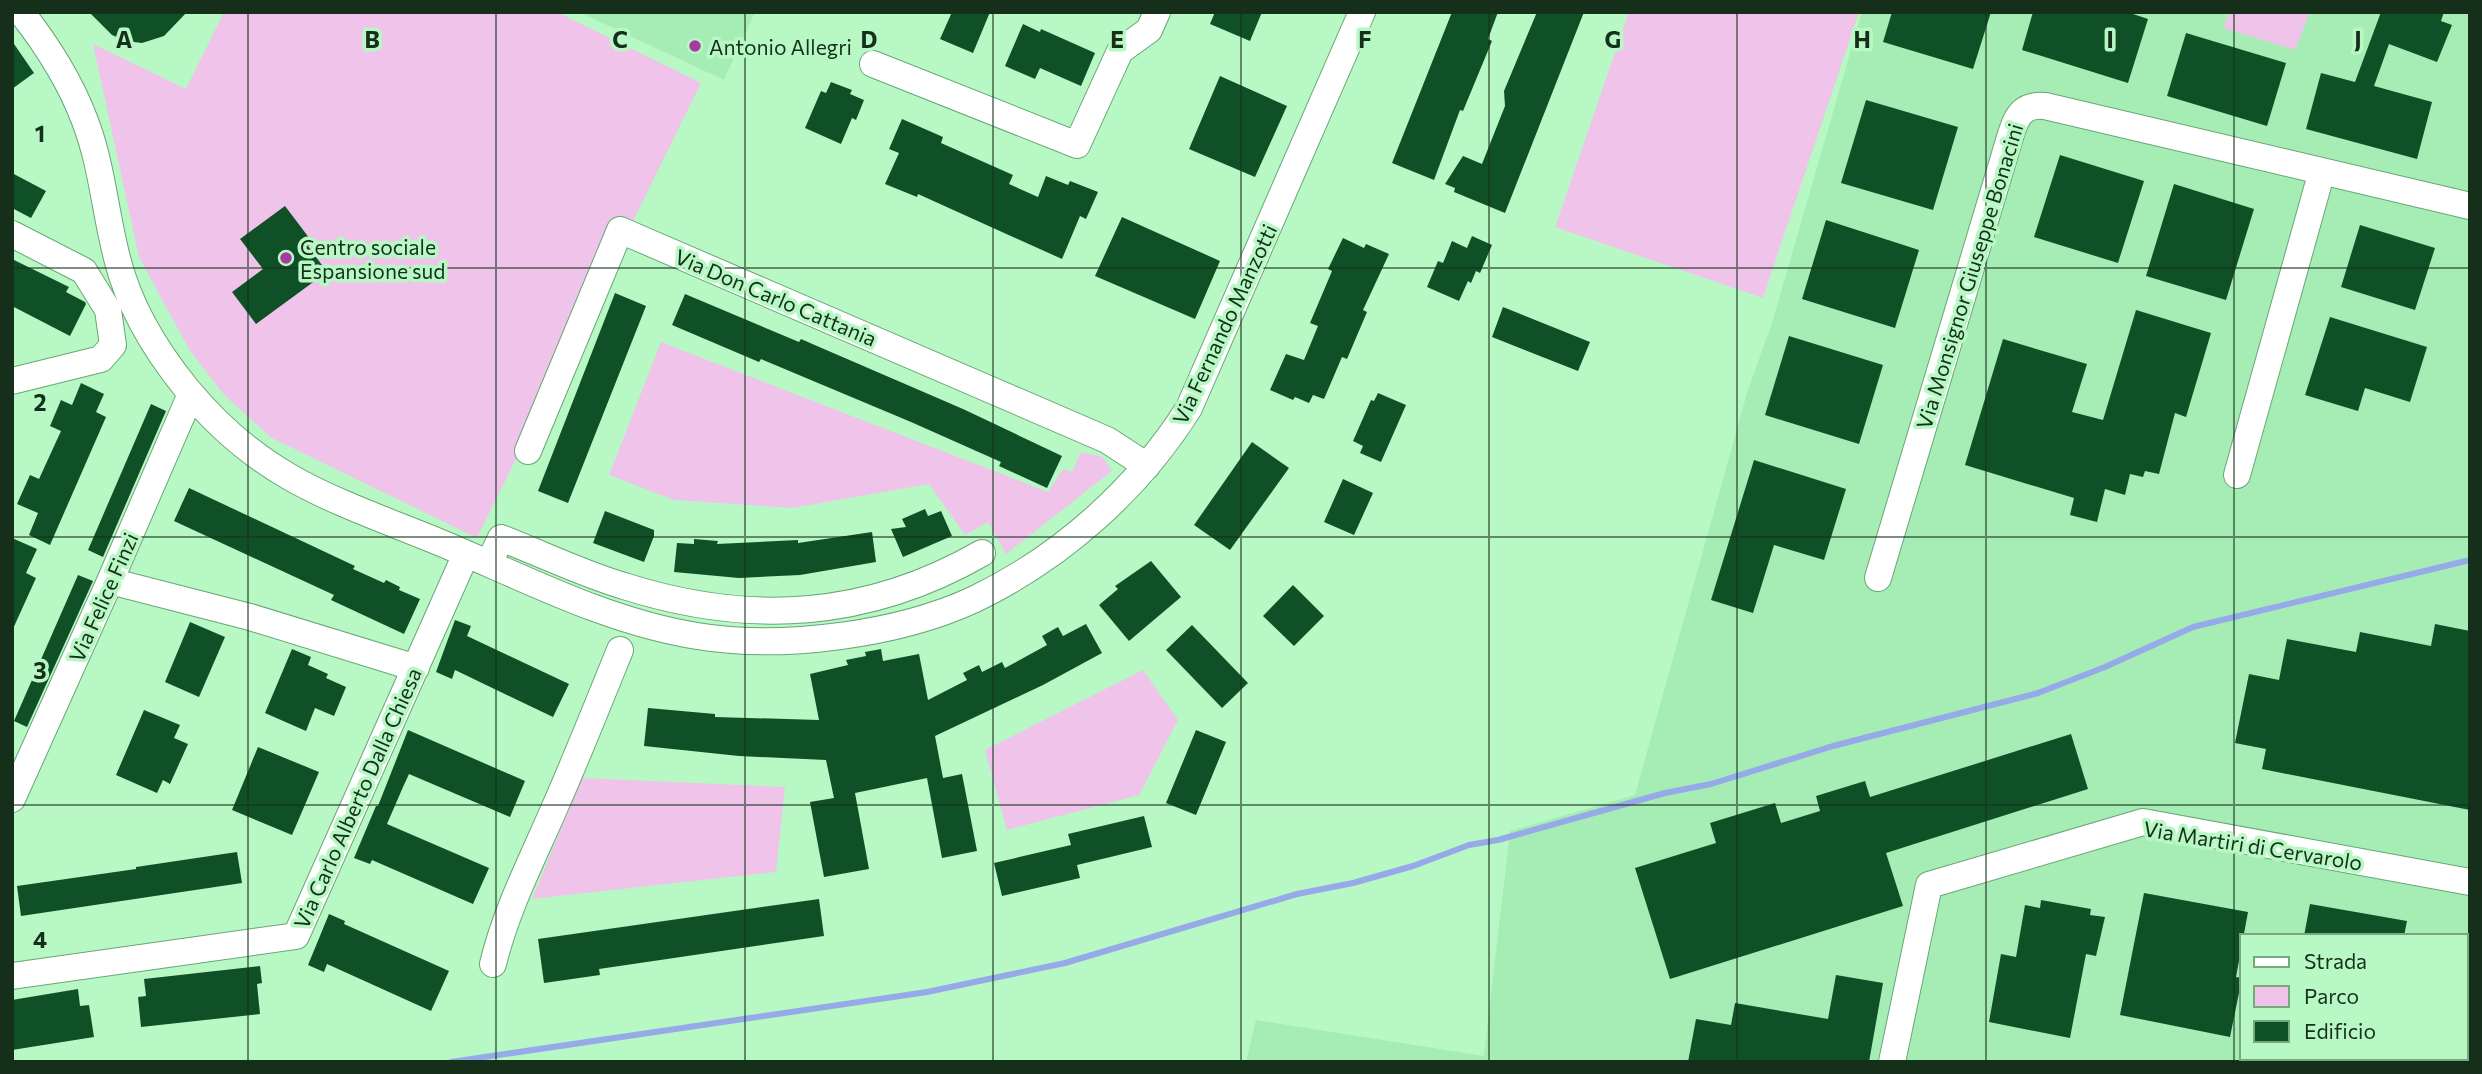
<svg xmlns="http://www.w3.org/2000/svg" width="2482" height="1074" viewBox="0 0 2482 1074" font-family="Commissioner,sans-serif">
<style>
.built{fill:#a5edb4;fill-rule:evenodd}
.green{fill:#f0c3ea}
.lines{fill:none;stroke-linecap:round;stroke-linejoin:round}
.stream{stroke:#96aae9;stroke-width:6}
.building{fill:#105026}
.minor-casing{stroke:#69a676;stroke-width:28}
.minor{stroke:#fff;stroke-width:26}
.grid{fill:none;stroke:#152f1b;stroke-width:2;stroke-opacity:0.55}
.poi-dot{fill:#a43c9e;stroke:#b8f8c4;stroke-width:2.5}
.labels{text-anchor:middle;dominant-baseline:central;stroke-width:7;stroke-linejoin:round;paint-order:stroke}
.poi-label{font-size:21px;fill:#152f1b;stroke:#b8f8c4;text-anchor:start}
.street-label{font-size:21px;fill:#152f1b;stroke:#b8f8c4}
.grid-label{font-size:23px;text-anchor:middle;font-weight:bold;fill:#152f1b;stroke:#b8f8c4;stroke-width:7;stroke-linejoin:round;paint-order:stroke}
</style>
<rect width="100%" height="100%" fill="#b8f8c4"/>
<path class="built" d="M579 12H755L724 80Z
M1862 12H2470V1062H1246L1256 1020 1484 1056 1510 831 1635 795 1747 393 1772 323ZM2242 936H2466V1058H2242Z"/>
<path class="green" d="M224 12H557L701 83 477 538 272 438 225 396 189 349 139 257 93 44 186 89Z
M1629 12H1859L1763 298 1555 227Z
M2230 12H2310L2295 50 2223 28Z
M661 342 1048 492 1063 469 1072 472 1081 452 1103 457 1112 471 1006 554 988 522 965 535 929 484 792 508 674 500 609 475Z
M1143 670 1178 720 1139 795 1007 830 985 750Z
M582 778 785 787 776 872 532 899Z"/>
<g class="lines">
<path class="stream" d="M451 1062 927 992 1065 963 1297 894 1353 883 1413 866 1469 845 1498 840 1665 793 1711 784 1833 746 2038 693 2105 667 2193 627 2470 560"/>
</g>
<path class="building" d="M89 12H187L164 36 142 43 126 41 112 35Z
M952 12H990L973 53 940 39Z
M1215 12H1262L1250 41 1210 24Z
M1452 12H1498L1488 39 1492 41 1463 111 1460 110 1434 180 1392 163Z
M1537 12H1584L1505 213 1454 192 1455 188 1445 184 1463 156 1482 164 1505 106 1504 91Z
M1892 12H1991L1973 69 1883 42Z
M2033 12H2127L2148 19 2128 83 2022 50Z
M2381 12H2444L2441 21 2452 25 2437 62 2389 44 2374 86 2432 102 2417 159 2306 129 2321 73 2355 82Z
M1023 24 1040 32 1041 29 1095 53 1081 86 1040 68 1035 79 1005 66Z
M2186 33 2286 63 2267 126 2167 96Z
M12 41 34 73 12 89Z
M1220 76 1287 106 1255 177 1189 149Z
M831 82 852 90 850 94 864 100 856 120 852 118 841 144 805 128 821 91 826 93Z
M1866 100 1958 127 1933 210 1841 183Z
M902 119 943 137 941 143 1013 175 1009 184 1038 197 1046 176 1068 185 1070 181 1098 192 1086 219 1080 216 1062 259 918 194 917 197 885 184 899 153 889 149Z
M2060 155 2144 181 2118 263 2034 237Z
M12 173 46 191 31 218 12 208Z
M2174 184 2254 209 2226 300 2146 276Z
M285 206 313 243 308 246 327 272 256 324 232 292 263 269 240 239Z
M1122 217 1220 261 1195 319 1095 276Z
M1826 220 1919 250 1895 328 1802 299Z
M2360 225 2435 248 2415 310 2341 287Z
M1472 236 1492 245 1480 273 1476 271 1471 283 1468 281 1459 301 1427 287 1438 261 1443 263 1452 241 1467 248Z
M1343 238 1364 248 1366 244 1389 254 1363 310 1367 312 1347 359 1342 357 1324 399 1313 395 1309 403 1295 397 1293 400 1270 390 1286 354 1304 360 1318 326 1310 323 1332 271 1328 269Z
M12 259 69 287 66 292 85 302 86 304 70 336 12 306Z
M615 293 646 306 568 503 538 491Z
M685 294 799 342 801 339 817 346 963 409 1062 456 1047 488 999 466 1001 462 911 422 761 359 759 362 672 325Z
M1503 307 1590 342 1578 371 1492 337Z
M2136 310 2211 333 2186 417 2175 413 2159 474 2145 471 2143 477 2130 474 2125 495 2105 489 2097 522 2070 515 2074 498 1965 465 2003 339 2087 364 2072 412 2103 420Z
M2330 317 2427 347 2410 402 2365 388 2358 411 2305 395Z
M1789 336 1883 365 1859 444 1765 415Z
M81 383 104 394 96 412 106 417 50 545 29 535 38 513 17 504 30 475 39 479 61 431 50 426 61 400 72 405Z
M1378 393 1406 405 1381 462 1360 453 1363 446 1353 441 1371 400 1374 401Z
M151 404 166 411 103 557 88 550Z
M1252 442 1289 468 1230 550 1194 525Z
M1754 460 1846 489 1824 560 1774 545 1753 613 1711 600Z
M1343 479 1373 493 1354 535 1324 522Z
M189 488 355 566 353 569 384 583 386 580 400 587 399 590 420 599 404 634 331 600 334 595 174 521Z
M925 509 928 516 941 511 952 536 903 557 891 529 906 527 902 519Z
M605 511 654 530V536L644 562 593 543Z
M872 532 876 562 800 575 739 578 674 572 677 543 694 544V539L718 541 717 544 798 540V543Z
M12 538 37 549 26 573 36 578 12 631Z
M1151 561 1181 597 1129 641 1099 605 1118 589 1115 586Z
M78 575 93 581 27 727 14 721Z
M1293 585 1324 616 1294 646 1263 616Z
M455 620 471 626 467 636 569 684 553 717 455 670 452 679 436 672Z
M190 622 225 637 199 697 165 682Z
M1086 624 1102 653 1043 685 935 736 943 778 962 774 977 851 942 858 927 778 855 793 869 869 824 877 810 802 834 798 826 760 739 756 644 746 648 708 715 714V717L819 720 810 674 848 665 846 660 866 656 865 652 881 649 883 661 919 654 928 700 967 680 963 673 979 665 982 672 1002 662 1005 668 1047 645 1042 636 1058 627 1063 636Z
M2435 624 2470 631V810L2262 769 2266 749 2235 743 2249 674 2279 680 2287 639 2356 652 2360 632 2431 646Z
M1192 625 1248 683 1222 708 1166 650Z
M292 649 311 657 308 665 328 674 326 678 346 687 334 716 315 708 306 731 265 713Z
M144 710 180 725 174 738 188 744 170 784 163 780 157 793 116 775Z
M408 730 525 781 510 817 409 774 403 787 387 824 489 868 473 904 372 860 370 864 354 858 376 806H378Z
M1196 730 1226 742 1196 815 1166 803Z
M2071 734 2088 789 1886 853 1903 906 1670 979 1635 868 1716 843 1710 823 1775 803 1781 823 1820 811 1816 796 1865 781 1870 797Z
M258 747 319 772 292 835 232 810Z
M1144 816 1152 847 1077 865 1080 878 1002 896 994 863 1071 845 1068 834Z
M237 852 242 883 21 916 17 886 136 869V867Z
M2144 893 2248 912 2236 977 2242 978 2230 1037 2120 1015Z
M819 899 824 936 599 969 600 975 544 983 538 939Z
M2041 900 2091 909 2090 915 2105 917 2096 956 2086 954 2070 1038 1989 1022 2001 954 2016 957 2025 905 2040 908Z
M2310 904 2407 921 2404 936H2304Z
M329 914 345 921 344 924 449 971 431 1011 327 964 324 972 308 965Z
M260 966 262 983 257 984 260 1014 141 1027 138 997 146 996 144 979Z
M1836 975 1883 983 1869 1062H1688L1696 1019 1731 1025 1735 1003 1828 1019Z
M78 989 80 1006 89 1005 94 1037 12 1050V1000Z"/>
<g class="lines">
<g class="minor-casing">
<path id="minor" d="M21 12C47 45 70 81 85 121 102 165 105 212 117 258 129 307 156 351 187 389 215 423 250 454 288 476 334 503 396 524 446 545 528 580 609 622 697 636 781 650 898 635 975 599 1062 557 1138 489 1189 408L1362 12
M873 64 1077 145 1120 51 1149 30 1157 12
M12 234 84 271 108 310 113 345 101 359 12 381
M528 451 620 230 1107 440 1147 466
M2237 475 2322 171
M489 563 501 538C542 554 583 574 624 586 750 626 867 619 982 553
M1878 578 2011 134C2017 115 2023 104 2045 106L2470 206
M110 581 250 617 416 668
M12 799 110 581 191 394
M493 964C506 910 532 860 554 809 577 757 598 704 620 650
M12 976 296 936 466 554
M1892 1062 1929 885 2143 822 2470 882"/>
</g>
<use href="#minor" class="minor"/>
</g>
<path class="grid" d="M248 12V1062M496 12V1062M745 12V1062M993 12V1062M1241 12V1062M1489 12V1062M1737 12V1062M1986 12V1062M2234 12V1062M12 268H2470M12 537H2470M12 805H2470"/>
<g class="poi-dot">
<circle cx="695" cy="46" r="7"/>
<circle cx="286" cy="258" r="7"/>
</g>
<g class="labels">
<g class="poi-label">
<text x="709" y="46">Antonio Allegri</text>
<text x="300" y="246">Centro sociale<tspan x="300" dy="24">Espansione sud</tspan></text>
</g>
<g class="street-label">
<text transform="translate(1969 276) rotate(-73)">Via Monsignor Giuseppe Bonacini</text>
<text transform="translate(776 297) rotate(23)">Via Don Carlo Cattania</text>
<text transform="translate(1224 324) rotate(-65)">Via Fernando Manzotti</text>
<text transform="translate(103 597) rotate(-66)">Via Felice Finzi</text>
<text transform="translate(357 798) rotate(-66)">Via Carlo Alberto Dalla Chiesa</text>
<text transform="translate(2253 845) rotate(9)">Via Martiri di Cervarolo</text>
</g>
</g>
<g class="grid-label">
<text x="124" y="48">A</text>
<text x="372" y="48">B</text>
<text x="620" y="48">C</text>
<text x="869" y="48">D</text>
<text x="1117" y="48">E</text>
<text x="1365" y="48">F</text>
<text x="1613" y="48">G</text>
<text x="1862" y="48">H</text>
<text x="2110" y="48">I</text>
<text x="2358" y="48">J</text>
<text x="40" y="142">1</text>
<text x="40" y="411">2</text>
<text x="40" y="679">3</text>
<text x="40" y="948">4</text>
</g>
<rect width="2482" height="1074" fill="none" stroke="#152f1b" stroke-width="28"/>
<rect x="2240" y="934" width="228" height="126" fill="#b8f8c4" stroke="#77a880" stroke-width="2"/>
<rect x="2254" y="957" width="35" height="10" fill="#ffffff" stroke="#77a880" stroke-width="2"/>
<text x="2304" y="969" font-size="21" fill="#152f1b">Strada</text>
<rect x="2254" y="986" width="35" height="21" fill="#f0c3ea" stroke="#77a880" stroke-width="2"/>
<text x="2304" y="1004" font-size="21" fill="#152f1b">Parco</text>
<rect x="2254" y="1021" width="35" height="21" fill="#105026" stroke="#77a880" stroke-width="2"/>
<text x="2304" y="1039" font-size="21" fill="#152f1b">Edificio</text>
</svg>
